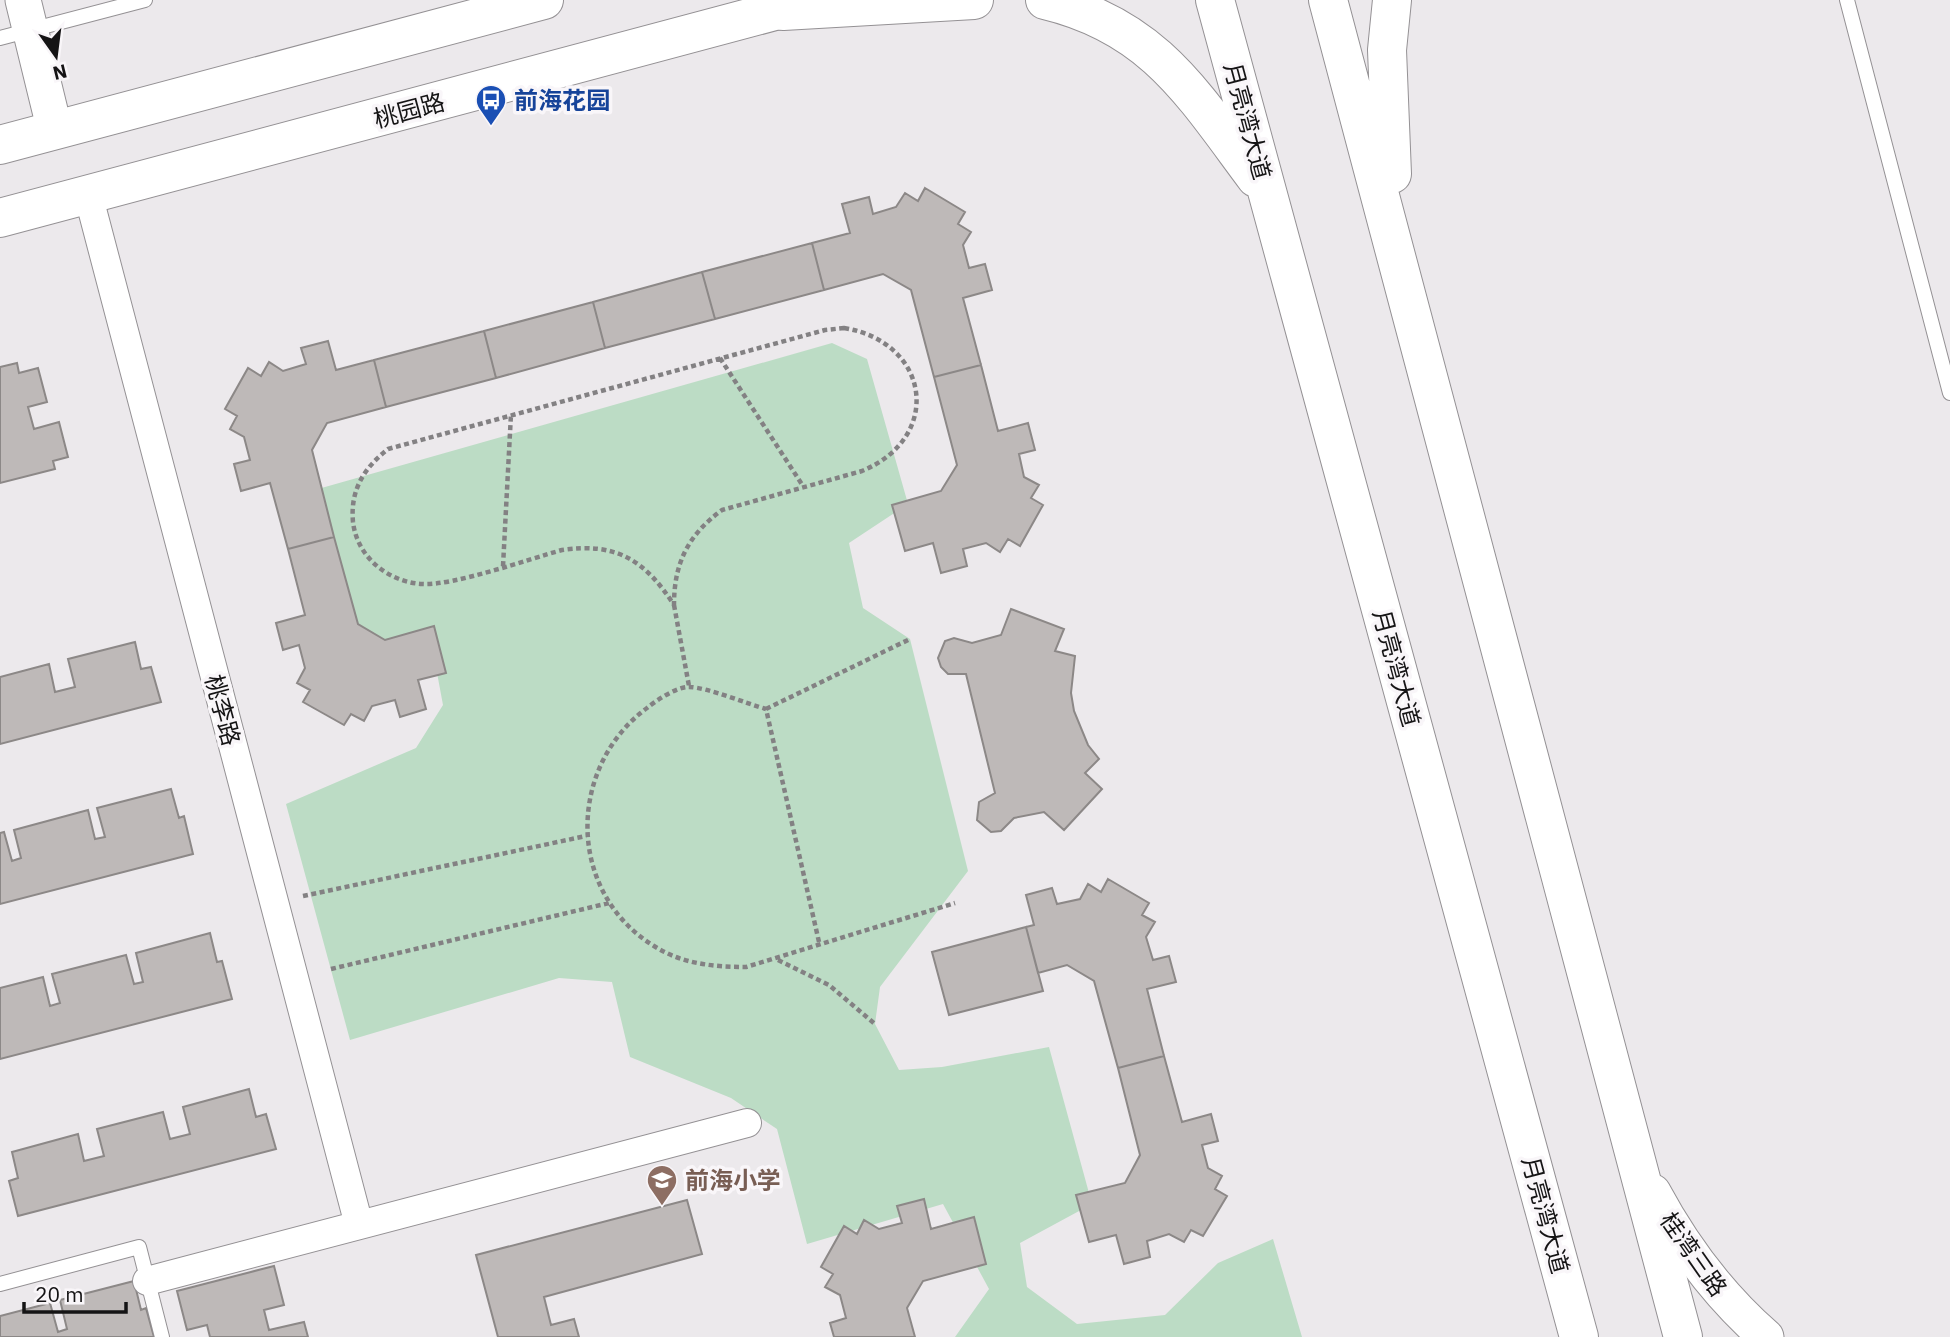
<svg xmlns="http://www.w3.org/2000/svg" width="1950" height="1337" viewBox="0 0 1950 1337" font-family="'IBM Plex Sans','Noto Sans SC',sans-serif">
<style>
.green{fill:#bcdcc5}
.building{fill:#beb9b8;stroke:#8c8887;stroke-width:2}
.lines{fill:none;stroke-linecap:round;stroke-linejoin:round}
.service-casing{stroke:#949194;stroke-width:16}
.minor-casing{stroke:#949194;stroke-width:30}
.tertiary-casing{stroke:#949194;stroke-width:37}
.secondary-casing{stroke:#949194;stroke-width:40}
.primary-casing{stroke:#949194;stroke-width:40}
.path{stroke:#838183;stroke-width:4.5;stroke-dasharray:5 3.5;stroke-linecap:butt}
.service{stroke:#fff;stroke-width:14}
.minor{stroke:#fff;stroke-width:28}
.tertiary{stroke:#fff;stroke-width:35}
.secondary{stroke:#fff;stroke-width:38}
.primary{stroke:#fff;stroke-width:38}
.labels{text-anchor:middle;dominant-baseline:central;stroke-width:7;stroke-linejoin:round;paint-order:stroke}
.transit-label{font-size:24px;font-weight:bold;fill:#164399;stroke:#f9f6f9;text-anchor:start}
.street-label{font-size:24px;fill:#151415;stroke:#f9f6f9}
.education-label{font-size:24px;font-weight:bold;fill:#785e54;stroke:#f9f6f9;text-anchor:start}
</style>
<rect width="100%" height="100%" fill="#ece9ec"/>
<path class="green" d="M832 343 867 359 908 504 849 543 863 608 910 639 968 871 880 987 875 1024 899 1070 942 1067 1049 1047 1092 1204 1020 1243 1027 1287 1077 1324 1165 1315 1218 1263 1273 1239 1302 1337H955L989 1289 943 1204 807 1244 777 1129 731 1098 630 1057 612 982 559 978 350 1040 286 804 416 748 443 705 432 646 347 653 318 489Z"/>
<path class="building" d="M925 188 965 212 958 224 971 232 963 245 969 268 985 264 992 290 963 298 981 365 934 377 911 290 883 274 824 290 812 243 850 233 842 204 869 197 873 214 896 207 905 193 918 201Z
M812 243 824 290 715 319 702 272Z
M702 272 715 319 605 348 593 302Z
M593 302 605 348 496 378 484 331Z
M484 331 496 378 386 407 374 360Z
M328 341 336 370 374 360 386 407 327 423 312 450 334 537 288 549 270 483 241 491 234 464 250 460 244 437 230 429 237 416 225 409 248 368 261 376 269 362 283 371 306 364 301 348Z
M17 363 19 373 38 368 47 402 28 407 34 429 59 422 68 457 53 461 55 469 0 483V367Z
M981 365 998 431 1028 423 1035 450 1019 454 1024 477 1039 485 1031 498 1043 505 1020 546 1008 539 1000 552 986 543 963 549 967 566 941 573 933 543 905 551 892 505 941 491 957 465 934 377Z
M334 537 358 624 385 640 434 626 446 673 418 680 426 709 400 717 395 700 372 706 364 721 351 714 344 725 303 702 310 690 297 683 305 668 299 645 283 650 276 623 305 615 288 549Z
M1011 609 1064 629 1055 651 1075 656 1071 693 1074 711 1088 745 1099 759 1085 773 1102 789 1064 830 1044 812 1014 818 1001 831 991 832 977 820 979 802 995 793 966 674H948L941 667 938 658 945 641 954 638 972 643 1001 635Z
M135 642 141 669 151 667 161 702 0 744V677L49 664 55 692 75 687 68 659Z
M171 789 179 818 184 816 193 854 0 904V833L4 832 12 861 21 858 14 830 88 810 95 839 105 837 97 808Z
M1108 879 1149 903 1142 915 1155 922 1146 937 1153 960 1169 956 1176 982 1147 989 1164 1056 1118 1068 1094 981 1067 965 1038 973 1026 927 1034 925 1026 895 1052 888 1057 904 1080 899 1088 884 1101 892Z
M1026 927 1043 991 949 1015 932 952Z
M210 933 217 962 222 961 232 999 0 1059V988L43 977 50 1006 60 1003 52 974 126 955 134 984 143 982 136 953Z
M1164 1056 1182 1122 1211 1114 1218 1141 1202 1145 1208 1168 1222 1176 1215 1189 1227 1196 1203 1236 1191 1230 1184 1242 1169 1234 1147 1241 1150 1257 1124 1264 1116 1235 1089 1242 1076 1195 1125 1183 1140 1155 1118 1068Z
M249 1089 256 1117 266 1114 276 1149 18 1216 9 1181 18 1178 12 1152 78 1134 84 1161 104 1156 97 1129 163 1112 170 1139 190 1134 183 1107Z
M924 1199 931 1229 974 1217 986 1264 923 1281 907 1308 915 1337H834L830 1323 846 1318 840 1295 825 1287 833 1274 821 1267 844 1226 857 1234 864 1220 879 1229 902 1223 897 1206Z
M687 1200 702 1254 544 1297 551 1325 574 1319 579 1337H498L476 1255Z
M274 1266 284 1305 264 1310 269 1330 304 1322 308 1337H210L207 1325 187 1330 177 1291Z
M134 1281 141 1310 146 1308 154 1337H0V1316L50 1303 58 1332 67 1329 60 1300Z"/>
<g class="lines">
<g class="service-casing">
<path id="service" d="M1847 0 1950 393
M0 38 145 0
M0 1284 139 1247 162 1337"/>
</g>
<g class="minor-casing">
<path id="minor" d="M88 194 359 1225
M147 1281 747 1123"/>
</g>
<g class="tertiary-casing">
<path id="tertiary" d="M23 0 55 131
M1653 1192C1683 1248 1718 1295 1766 1337"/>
</g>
<g class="secondary-casing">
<path id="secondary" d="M0 145 544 0
M0 218 816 0"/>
</g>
<g class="primary-casing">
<path id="primary" d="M1045 0C1154 26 1193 94 1256 178
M1215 0 1579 1337
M1328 0 1683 1337
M783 11 974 0
M1392 174 1387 50 1392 0"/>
</g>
<path class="path" d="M844 328C930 342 944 437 862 471L722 510C688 535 674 563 674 605 645 560 616 542 562 550 529 559 453 586 422 584 388 582 357 557 353 522 350 490 364 468 388 449L825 330Z
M720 358 803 486
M503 566 511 414
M674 605 689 686
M766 709 910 639
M303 896 586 836
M819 942 766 709C748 704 706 687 689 687 676 687 657 700 647 708 567 767 566 892 654 946 682 964 714 967 746 967L955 903
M778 960 829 985 875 1024
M331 969 609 903"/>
<use href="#service" class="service"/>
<use href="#minor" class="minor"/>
<use href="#tertiary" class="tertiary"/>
<use href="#secondary" class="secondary"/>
<use href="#primary" class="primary"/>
</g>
<defs>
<g id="bus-pin" transform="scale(1.575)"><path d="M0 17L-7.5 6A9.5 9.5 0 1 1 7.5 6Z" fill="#1a4fb4" stroke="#f9f6f9"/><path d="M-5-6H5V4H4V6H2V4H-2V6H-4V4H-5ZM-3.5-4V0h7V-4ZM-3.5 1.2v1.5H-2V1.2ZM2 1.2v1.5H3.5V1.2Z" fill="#fff"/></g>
<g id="school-pin" transform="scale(1.575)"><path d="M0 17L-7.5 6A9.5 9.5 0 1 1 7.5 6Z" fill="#8d6e63" stroke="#f9f6f9"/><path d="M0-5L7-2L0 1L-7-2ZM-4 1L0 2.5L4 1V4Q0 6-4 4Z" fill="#fff"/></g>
</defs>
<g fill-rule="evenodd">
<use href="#bus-pin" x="491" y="100"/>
<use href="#school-pin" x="662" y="1180"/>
</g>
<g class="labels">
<g class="transit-label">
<text x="514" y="100">前海花园</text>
</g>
<g class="street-label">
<text transform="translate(409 110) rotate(-15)">桃园路</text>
<text transform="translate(1248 121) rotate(75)">月亮湾大道</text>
<text transform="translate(1397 668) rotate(75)">月亮湾大道</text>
<text transform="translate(223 710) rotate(75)">桃李路</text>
<text transform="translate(1546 1215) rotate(75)">月亮湾大道</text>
<text transform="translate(1694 1254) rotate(55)">桂湾三路</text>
</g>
<g class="education-label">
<text x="685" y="1180">前海小学</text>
</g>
</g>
<g transform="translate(56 56) rotate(166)" stroke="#f9f6f9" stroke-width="5" paint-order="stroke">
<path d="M0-5L12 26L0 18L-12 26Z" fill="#151415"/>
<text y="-10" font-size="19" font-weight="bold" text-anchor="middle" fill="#151415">N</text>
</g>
<path d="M24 1302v10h102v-10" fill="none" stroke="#151415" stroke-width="3.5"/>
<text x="35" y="1302" font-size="21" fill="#151415" stroke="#f9f6f9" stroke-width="5" paint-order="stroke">20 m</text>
</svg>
